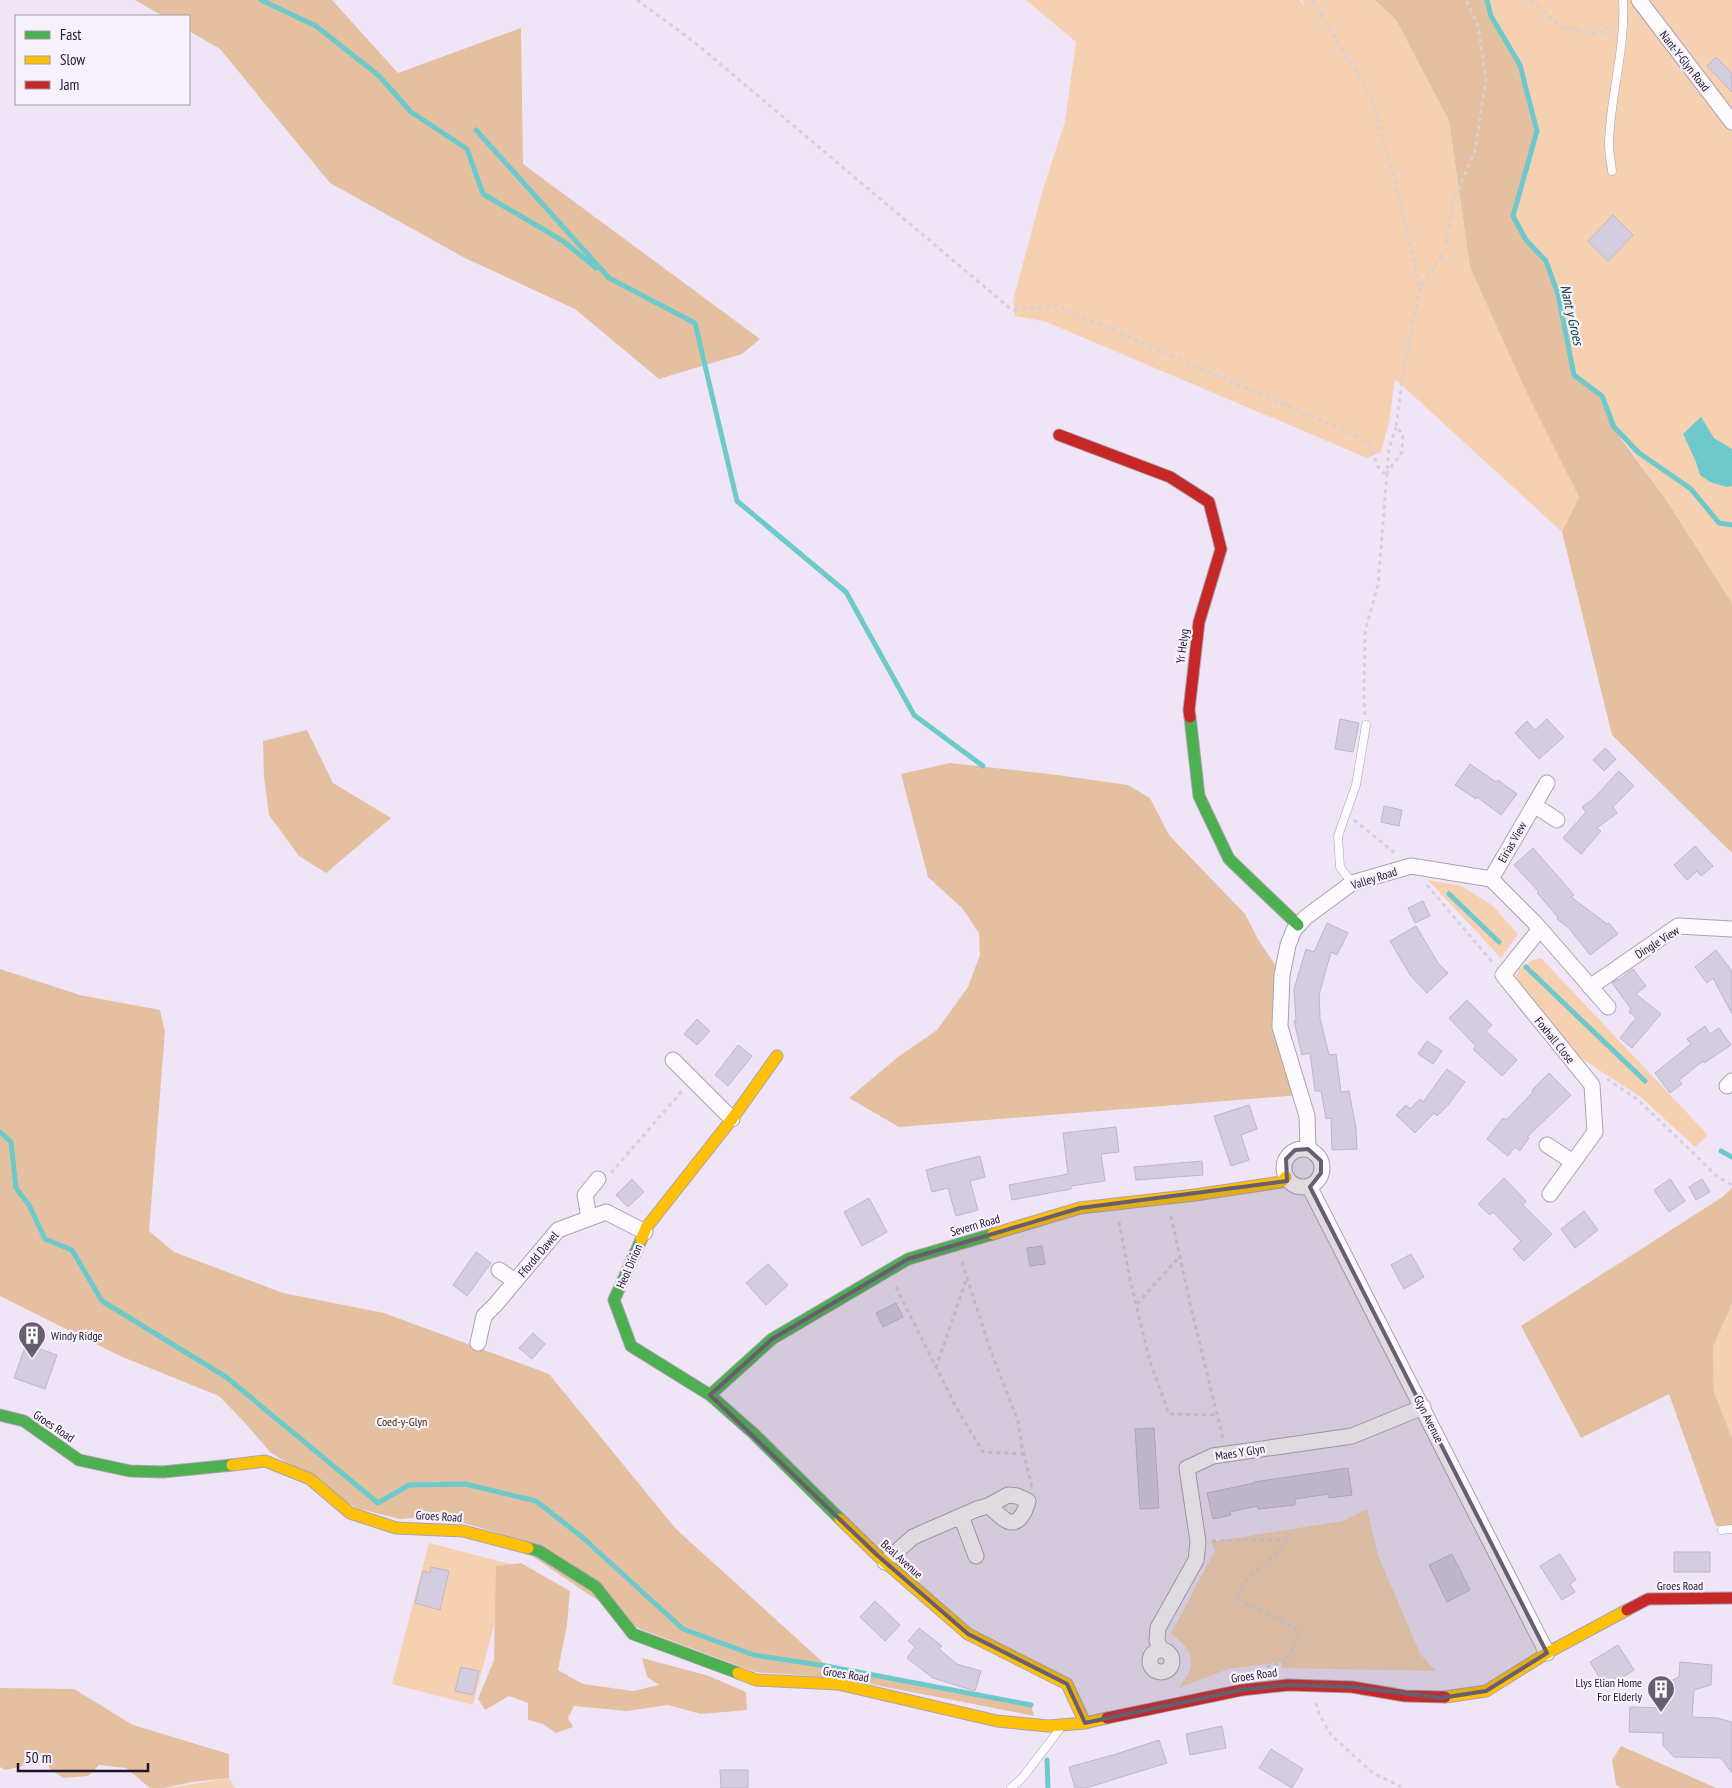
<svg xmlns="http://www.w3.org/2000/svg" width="1732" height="1788" viewBox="0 0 1732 1788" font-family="'PT Sans Narrow',sans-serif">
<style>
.green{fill:#f6d1b1}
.forest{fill:#e4c0a0}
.water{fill:#6dc9ca}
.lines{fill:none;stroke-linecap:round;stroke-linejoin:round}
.stream{stroke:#6dc9ca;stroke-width:5}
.building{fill:#d4cde0;stroke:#bdb7c9}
.lane-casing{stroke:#aba1b2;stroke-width:9}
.street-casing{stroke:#aba1b2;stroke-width:17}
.fast-casing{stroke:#aba1b2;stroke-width:13}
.slow-casing{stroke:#aba1b2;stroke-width:13}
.jam-casing{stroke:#aba1b2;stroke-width:13}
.path{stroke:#d5d1d8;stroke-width:3;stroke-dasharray:4 4;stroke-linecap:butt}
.lane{stroke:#fdfbfe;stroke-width:8}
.street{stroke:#fdfbfe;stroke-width:15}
.fast{stroke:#4caf50;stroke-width:11}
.slow{stroke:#ffc107;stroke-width:11}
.jam{stroke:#c62828;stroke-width:11}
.marked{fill:#685e70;fill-opacity:0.2;stroke:#685e70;stroke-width:4;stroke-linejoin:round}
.labels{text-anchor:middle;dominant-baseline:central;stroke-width:4.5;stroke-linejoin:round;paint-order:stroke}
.street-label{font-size:12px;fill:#201528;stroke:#f7f1fc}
.poi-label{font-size:12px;fill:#201528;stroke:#f7f1fc;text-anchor:start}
.park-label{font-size:12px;fill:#3e2706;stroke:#f7f1fc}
.water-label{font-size:14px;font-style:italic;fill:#054240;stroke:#f7f1fc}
</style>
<rect width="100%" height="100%" fill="#efe5f7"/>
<path class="green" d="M1026 0H1300L1305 7 1302 0H1375L1396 20 1449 121 1470 267 1579 497 1562 532 1395 379 1389 423 1381 452 1367 458 1044 321 1015 316 1013 301 1043 189 1065 122 1076 42Z
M1487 0H1732V603L1665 498 1614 427 1602 396 1574 375 1558 294 1546 261 1526 240 1513 216 1537 131 1520 65 1491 16Z
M1428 880 1461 886 1492 905 1518 934 1501 958Z
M1541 958 1708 1135 1695 1147 1642 1098 1576 1055 1515 980 1519 969 1533 960Z
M1732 1304V1438L1714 1392 1713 1347Z
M1367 1509 1378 1555 1420 1654 1436 1671 1282 1668 1281 1662 1228 1669 1179 1688C1183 1682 1190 1673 1191 1666 1194 1652 1181 1641 1171 1634L1215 1550 1211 1542 1343 1521Z
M429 1543 510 1564 473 1705 392 1684Z
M229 1778 235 1788H168Z"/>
<path class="forest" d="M135 0H332L398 73 521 28 523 164 760 339 742 354 659 379 575 309 465 258 330 183 220 49 189 31V16H163Z
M1375 0H1487L1491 16 1520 65 1537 131 1513 216 1526 240 1546 261 1554 282 1574 375 1602 396 1614 426 1617 430 1616 432 1665 498 1732 603V853L1612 735 1562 532 1579 497 1525 389 1470 267 1449 121 1396 20Z
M307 730 333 783 391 818 326 873 299 856 269 815 264 777 263 741Z
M950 763 1050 774 1128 785 1150 798 1169 835 1245 914 1259 941 1282 975 1280 1027 1300 1095 899 1127 849 1098 898 1057 937 1030 968 987 980 955 979 933 962 908 928 877 901 774Z
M0 969 80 995 160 1010 165 1032 149 1231 174 1252 283 1293 384 1313 549 1374 676 1529 826 1665 1031 1705 1034 1716 840 1678 755 1672 640 1629 498 1533 439 1516 400 1519 356 1508 270 1452 246 1424 219 1396 120 1356 0 1296Z
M1732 1188V1304L1713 1347 1714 1392 1732 1438V1525L1716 1526 1669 1394 1581 1438 1521 1326 1721 1198Z
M521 1563 570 1591 567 1625 558 1670 583 1684 633 1691 659 1685 647 1677 642 1658 709 1676 746 1692 747 1710 701 1714 668 1705 627 1711 574 1706 568 1718 573 1727 556 1733 543 1724 528 1720V1703L509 1696 485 1710 478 1699 494 1660 496 1566Z
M0 1688 74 1689 133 1725 229 1754V1778L192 1782 164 1788H150L126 1768 99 1765 88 1776 64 1778 52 1771 40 1755 27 1751 23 1766 5 1770 0 1767Z
M1621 1746 1714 1787 1716 1788H1621L1616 1785 1612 1760Z"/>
<path class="water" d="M1701 417 1714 438 1732 449V486L1727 487 1710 482 1700 475 1696 462 1683 434Z"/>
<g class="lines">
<path class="stream" d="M261 0 316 26 378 75 411 112 467 149 483 194 563 241 596 268
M1487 0 1491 16 1520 65 1537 131 1513 216 1526 240 1546 261 1558 294 1574 375 1602 396 1614 427 1639 453 1691 489 1719 523 1732 525
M476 130 609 278 695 323 737 501 846 592 914 715 983 766
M1449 894 1499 942
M1526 967 1645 1081
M0 1132 11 1142 16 1188 29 1205 45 1239 72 1250 102 1301 226 1377 378 1503 409 1485 465 1484 536 1501 582 1537 683 1629 754 1655 826 1666 1031 1705
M1721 1151 1732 1157
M1047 1760 1048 1788"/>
</g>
<path class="building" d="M1716 57 1732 73V92L1707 66Z
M1613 215 1633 235 1608 261 1588 241Z
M1340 719 1359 723 1353 752 1335 749Z
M1547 719 1564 737 1539 759 1515 733 1527 721 1535 730Z
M1605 748 1616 759 1604 771 1593 760Z
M1470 764 1496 782 1498 780 1517 794 1501 815 1477 797 1476 799 1455 785Z
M1619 771 1634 786 1613 807 1617 813 1597 828 1601 831 1581 854 1563 838 1586 812 1582 807 1593 799Z
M1384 806 1402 810 1399 826 1381 822Z
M1695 846 1713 866 1701 876 1697 871 1687 880 1674 865Z
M1533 848 1574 895 1571 897 1607 924 1609 923 1618 934 1590 955 1569 928 1557 919 1558 917 1537 893 1539 892 1514 865Z
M1423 901 1430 916 1415 923 1408 908Z
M1327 923 1348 933 1337 955 1331 952 1319 995 1320 1018 1329 1055 1336 1054 1341 1092 1349 1091 1356 1128 1357 1149 1332 1150 1331 1118 1326 1119 1321 1091H1315L1310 1053 1302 1055 1294 1021 1296 1020 1294 989 1306 949 1314 952Z
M1416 926 1438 963 1448 973 1427 993 1410 975 1390 941Z
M1716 950 1732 971V1014L1713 978 1707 983 1695 967Z
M1633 969 1646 986 1636 994 1661 1014 1632 1048 1620 1038 1636 1018 1629 1012 1631 1009 1612 983 1618 979 1619 980Z
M1467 1000 1492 1025 1486 1031 1517 1060 1502 1076 1473 1049 1476 1046 1449 1018Z
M697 1019 710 1031 697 1045 684 1034Z
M1705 1026 1710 1034 1719 1028 1731 1045 1704 1063 1703 1061 1679 1080 1682 1084 1670 1093 1655 1073 1691 1044 1687 1039Z
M1427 1041 1442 1051 1433 1064 1418 1054Z
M738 1045 752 1056 728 1086 715 1075Z
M1447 1069 1465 1082 1448 1105 1437 1116 1434 1113 1415 1133 1396 1115 1406 1105 1410 1109 1420 1099 1423 1102Z
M1549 1073 1571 1095 1527 1137 1529 1138 1520 1151 1515 1147 1508 1156 1487 1139 1503 1118 1506 1120 1533 1092 1532 1090Z
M1249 1105 1257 1129 1241 1135 1249 1160 1231 1166 1214 1116Z
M1116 1127 1119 1152 1101 1154 1105 1181 1071 1186V1189L1012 1200 1009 1185 1068 1174 1063 1133Z
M980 1156 985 1177 970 1181 978 1210 956 1216 948 1188 932 1192 926 1170Z
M1202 1161 1203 1175 1136 1180 1134 1167Z
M1504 1178 1526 1201 1523 1205 1552 1234 1524 1261 1513 1249 1521 1241 1493 1212 1490 1215 1478 1204Z
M632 1179 644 1192 628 1207 616 1195Z
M1670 1179 1685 1201 1669 1212 1654 1190Z
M1702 1179 1710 1192 1696 1200 1689 1187Z
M869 1198 887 1232 862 1246 844 1212Z
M1584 1211 1598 1230 1575 1248 1561 1229Z
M1042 1246 1045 1264 1030 1266 1027 1248Z
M476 1252 491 1263 467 1296 453 1285Z
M1411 1254 1424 1277 1404 1289 1391 1265Z
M768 1264 788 1285 766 1305 746 1283Z
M896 1303 903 1317 883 1327 876 1313Z
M533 1333 545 1344 532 1359 519 1348Z
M26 1344 57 1355 45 1389 14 1378Z
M1154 1428 1159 1508 1140 1509 1135 1429Z
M1348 1468 1352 1495 1329 1498 1328 1494 1295 1499V1505L1258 1509 1257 1506 1230 1512 1231 1515 1213 1519 1207 1493 1254 1483V1482Z
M1674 1552H1710V1572H1674Z
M1452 1554 1470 1590 1447 1602 1429 1565Z
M1560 1554 1576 1580 1570 1584 1575 1592 1562 1600 1540 1566Z
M431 1567 449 1571 440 1610 415 1603 423 1571 430 1573Z
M875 1601 900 1625 885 1641 860 1617Z
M919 1628 942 1646 939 1649 957 1664 981 1671 975 1691 933 1678 907 1658 915 1647 908 1641Z
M1618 1645 1634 1670 1606 1688 1590 1662Z
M1680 1662 1712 1665 1711 1685 1694 1690 1692 1717 1717 1718 1732 1722V1773L1721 1758 1674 1757 1663 1745V1733L1629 1732 1630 1707 1667 1708 1668 1682 1679 1677Z
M461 1667 479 1671 473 1695 455 1691Z
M1222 1726 1226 1748 1190 1755 1186 1734Z
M1159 1740 1167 1763 1086 1788H1075L1069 1767 1113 1755Z
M1271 1749 1303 1769 1292 1788 1259 1768Z
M720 1770H748V1788H721Z"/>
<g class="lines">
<g class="lane-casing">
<path id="lane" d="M1612 171C1611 162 1609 153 1609 144 1610 95 1626 49 1623 0
M1352 883 1340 867 1338 836 1356 785 1366 725
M1722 1530 1732 1529
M1011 1788 1023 1777 1059 1730"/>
</g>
<g class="street-casing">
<path id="street" d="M1639 0 1732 122
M1534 805 1557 820
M1491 879 1547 783
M1540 929 1503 975 1592 1085 1595 1132 1550 1194
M1590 987 1678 926 1732 929
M673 1060 732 1119
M1727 1086 1732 1081
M1547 1145 1573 1162
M1308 1149 1307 1116 1280 1027 1282 975 1288 945 1294 930 1306 917 1352 883 1411 866 1491 879 1535 923 1608 1007
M1284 1168a19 19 0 1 1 38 0a19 19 0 1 1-38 0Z
M1309 1186 1547 1653
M589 1218 585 1195 598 1179
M499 1270 515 1281
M478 1343 484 1316 496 1304 558 1230 606 1212 645 1232
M1008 1495 1017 1496 1028 1501C1025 1512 1018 1529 1004 1519 998 1515 995 1510 988 1506Z
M961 1516 976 1556
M885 1562 913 1537 977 1509 988 1506
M1161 1650 1157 1641 1158 1628 1196 1560 1198 1542 1187 1468 1213 1456 1352 1436 1423 1407
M1150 1661a11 11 0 1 1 22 0a11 11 0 1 1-22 0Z"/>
</g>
<g class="fast-casing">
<path id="fast" d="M1190 717 1199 796 1229 859 1298 925
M641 1240 614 1300 631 1346 710 1395 753 1433 840 1519
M710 1395 772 1339 908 1259 993 1234
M0 1415 24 1421 79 1460 130 1471 163 1472 232 1465
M528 1548 539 1551 596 1587 633 1634 738 1673"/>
</g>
<g class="slow-casing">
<path id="slow" d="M993 1234 1080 1208 1195 1195 1281 1182 1286 1177
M641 1240 646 1228 732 1119 777 1056
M232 1465 265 1461 310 1479 350 1513 396 1528 463 1531 528 1548
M840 1519 878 1556 968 1634 1067 1684 1085 1723
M738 1673 756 1680 838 1684 997 1721 1048 1726 1085 1723 1107 1718
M1445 1697 1486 1691 1547 1653 1627 1610"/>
</g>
<g class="jam-casing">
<path id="jam" d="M1059 435 1170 477 1209 502 1221 549 1199 622 1189 710 1190 717
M1627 1610 1648 1599 1732 1598
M1107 1718 1242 1690 1288 1685 1352 1687 1405 1696 1445 1697"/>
</g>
<path class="path" d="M637 0 693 41 1012 310 1057 306 1355 435 1370 446 1378 467 1386 475
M1312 0 1371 96 1398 193 1420 288
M1531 0 1562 27 1596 34 1607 31 1609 23
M1386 474 1402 452 1403 434 1396 427 1403 373 1420 288 1445 251 1453 202 1475 151 1486 79 1478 26 1466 0
M1365 715 1364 698 1365 631 1378 585 1389 448 1396 427
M1354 820 1396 854
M1427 885 1494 964
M1607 1079 1637 1099 1718 1177 1732 1185
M611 1173 682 1091
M1171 1216 1190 1303 1223 1439
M1119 1222 1130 1279 1150 1362 1169 1414 1217 1415
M962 1262 989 1346 1018 1421 1022 1447 1032 1487
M896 1287 956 1407 983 1452 1024 1454
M1137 1304 1180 1256
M936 1368 967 1277
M1212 1541 1290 1539 1245 1582 1236 1598 1299 1630 1295 1644 1286 1662 1265 1667
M1316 1703 1319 1714 1331 1735 1373 1773 1404 1788"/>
<use href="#lane" class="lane"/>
<use href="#street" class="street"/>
<use href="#fast" class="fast"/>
<use href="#slow" class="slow"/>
<use href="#jam" class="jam"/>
</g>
<path class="marked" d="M1308 1149 1321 1161V1173L1310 1187 1547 1653 1486 1691 1441 1698 1352 1687 1288 1685 1242 1690 1085 1723 1067 1684 968 1634 878 1556 710 1395 772 1339 908 1259 1080 1208 1287 1181 1286 1159 1295 1150Z"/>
<defs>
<g id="building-pin" transform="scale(1.4375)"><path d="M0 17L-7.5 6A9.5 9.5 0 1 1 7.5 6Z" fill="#685e70" stroke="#f7f1fc"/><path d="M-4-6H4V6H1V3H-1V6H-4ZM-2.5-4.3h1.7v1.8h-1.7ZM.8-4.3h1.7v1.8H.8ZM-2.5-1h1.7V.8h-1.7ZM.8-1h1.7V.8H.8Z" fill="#fff"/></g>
</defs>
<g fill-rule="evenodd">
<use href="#building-pin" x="32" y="1335"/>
<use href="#building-pin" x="1661" y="1689"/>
</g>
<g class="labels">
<g class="street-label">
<text transform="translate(1685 61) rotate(52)">Nant-Y-Glyn Road</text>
<text transform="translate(1182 646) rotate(-83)">Yr Helyg</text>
<text transform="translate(1512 842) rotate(-60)">Eirias View</text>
<text transform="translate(1374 878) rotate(-18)">Valley Road</text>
<text transform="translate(1657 942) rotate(-32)">Dingle View</text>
<text transform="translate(1555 1040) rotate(51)">Foxhall Close</text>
<text transform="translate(975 1225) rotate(-16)">Severn Road</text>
<text transform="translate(538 1254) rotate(-50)">Ffordd Dawel</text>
<text transform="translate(629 1266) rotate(-66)">Heol Dirion</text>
<text transform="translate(1429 1419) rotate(63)">Glyn Avenue</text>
<text transform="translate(54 1426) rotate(34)">Groes Road</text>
<text transform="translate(1240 1452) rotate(-9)">Maes Y Glyn</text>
<text transform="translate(439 1516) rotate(3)">Groes Road</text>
<text transform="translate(902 1559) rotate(42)">Beal Avenue</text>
<text x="1680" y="1585">Groes Road</text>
<text transform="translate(846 1674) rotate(9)">Groes Road</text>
<text transform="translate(1254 1675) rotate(-8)">Groes Road</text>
</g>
<g class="poi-label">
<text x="51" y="1335">Windy Ridge</text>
<text x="1642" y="1682" text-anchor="end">Llys Elian Home<tspan x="1642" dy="14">For Elderly</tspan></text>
</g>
<g class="park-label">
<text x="402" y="1421">Coed-y-Glyn</text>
</g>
<g class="water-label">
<text transform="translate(1572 315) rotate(77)">Nant y Groes</text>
</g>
</g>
<rect x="15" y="15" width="175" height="90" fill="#f7f1fc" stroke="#a199a7"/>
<rect x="25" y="31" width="25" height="8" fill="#4caf50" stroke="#a199a7"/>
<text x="60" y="40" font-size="15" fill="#201528">Fast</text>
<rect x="25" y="56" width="25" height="8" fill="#ffc107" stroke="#a199a7"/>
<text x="60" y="65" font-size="15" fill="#201528">Slow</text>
<rect x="25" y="81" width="25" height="8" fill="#c62828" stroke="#a199a7"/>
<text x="60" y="90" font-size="15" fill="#201528">Jam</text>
<path d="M18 1763v8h130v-8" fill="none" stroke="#201528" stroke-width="2.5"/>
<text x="25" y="1763" font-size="15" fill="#201528" stroke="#f7f1fc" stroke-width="4" paint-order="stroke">50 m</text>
</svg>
